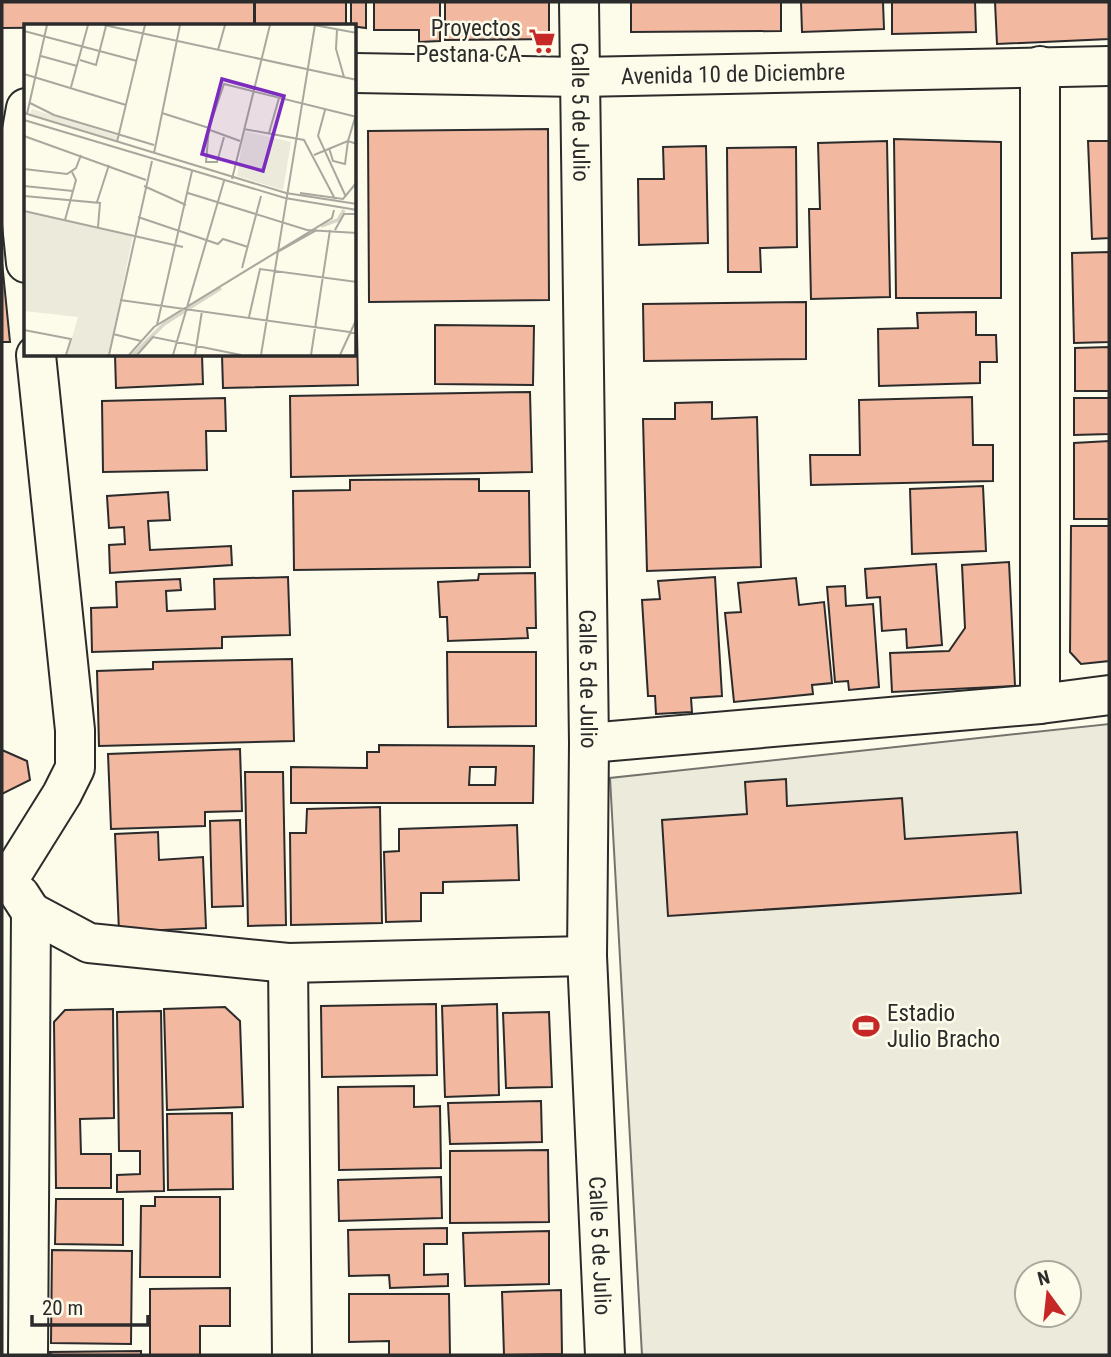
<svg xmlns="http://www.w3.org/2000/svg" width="1111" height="1357" viewBox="0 0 1111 1357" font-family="'Roboto Condensed',sans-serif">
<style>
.green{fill:#ecebdb;stroke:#74746e;stroke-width:2;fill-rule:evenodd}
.building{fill:#f2b8a0;stroke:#2b2b2b;stroke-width:2;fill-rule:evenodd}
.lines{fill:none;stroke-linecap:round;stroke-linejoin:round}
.minor-casing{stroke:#2b2b2b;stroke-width:42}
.minor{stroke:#fdfbea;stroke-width:38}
.labels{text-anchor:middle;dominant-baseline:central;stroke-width:5;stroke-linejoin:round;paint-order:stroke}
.poi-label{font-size:23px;fill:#2b2b2b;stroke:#fdfbea;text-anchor:end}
.street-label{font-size:23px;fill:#2b2b2b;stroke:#fdfbea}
.inset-river{fill:none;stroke:#d8d7c9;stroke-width:3.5}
.inset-road{fill:none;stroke:#a9a89e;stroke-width:2}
.view{fill:#7b2cbf;fill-opacity:0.15;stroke:#7b2cbf;stroke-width:3.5}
.inset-edge{fill:none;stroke:#2b2b2b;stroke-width:3.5}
</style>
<rect width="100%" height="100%" fill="#fdfbea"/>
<path class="green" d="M1109 724V1355H642L610 778ZM1027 1273H1069V1315H1027Z"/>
<path class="building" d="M2 2H254V26L2 28Z
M255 2H346V26H255Z
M351 2H366V28L351 26Z
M374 2H440V41L419 42V30H374Z
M445 2H549V39L445 40Z
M631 2H781V31L631 32Z
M801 2H883L884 29 802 32Z
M892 2H975L976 32 892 34Z
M995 2H1109V39L997 44Z
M548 129 549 300 369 302 368 131Z
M894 139 1001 142V298H896Z
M887 141 890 297 811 299 809 209H820L818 143Z
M1088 141H1109V238L1092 239Z
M706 146 708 243 639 245 638 179H664L663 147Z
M796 147 797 247 760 248 761 272H728L727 148Z
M355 228 358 385 223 388 222 355H355Z
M1109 252V342L1074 343 1072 253Z
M2 262 10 342H2Z
M806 302V359L644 361 643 304Z
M976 312V335H996L997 362H980V383L879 386 878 329 918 328 917 313Z
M435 325 534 326 533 385 435 384Z
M1109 347V391H1075V348Z
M115 355H202L203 384 116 388Z
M530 392 532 472 291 477 290 396Z
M972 397 973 445H993V481L811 485 810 455H860L859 400Z
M225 398 226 431H206L207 470 103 472 102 401Z
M1074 398H1109V434L1074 435Z
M712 402V419L757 417 761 567 647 571 643 419H675V403Z
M1109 441V519H1074V443Z
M479 479V491H529L530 567 294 570 293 491 350 490V480Z
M983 486 986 551 912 554 910 489Z
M168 492 170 520 148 521 150 550 231 546 232 565 110 573 109 545 125 544 124 527 109 528 107 496Z
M1071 526H1109V661L1081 664 1070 652Z
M1009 562 1015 686 892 692 890 653 949 651 965 628 962 565Z
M936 564 942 645 907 648 906 629 882 631 880 597 867 598 865 569Z
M535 573 536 628H527L528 638 448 641 447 617H440L438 582 478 580 479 574Z
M288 577 290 635 222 637V648L92 652 91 608 117 607 116 582 180 579 181 590 166 591 167 611 215 609 214 579Z
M715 577 722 696 691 698 692 712 656 714 655 696H648L642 600 660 599 658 581Z
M796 578 799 605 824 602 832 683 812 685 813 694 734 702 725 613 741 612 738 583Z
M845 586 846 606 873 604 879 687 849 690 848 681 835 682 827 587Z
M447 652H536V726L448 727Z
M292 659 294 741 99 746 97 671 153 669V662Z
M379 745 534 746 533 803H291V767L367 768V752H379ZM470 767H496L495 785H469Z
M240 749 242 811 205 812V826L111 829 108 754Z
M2 750 27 761 30 780 2 794Z
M245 772H283L286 925 248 926Z
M786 779 787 806 902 798 905 839 1017 832 1021 893 668 916 662 820 747 814 745 782Z
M380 807 382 923 291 925 290 833H306L307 809Z
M240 820 243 906 212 907 210 821Z
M517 825 519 880 443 882V893H421V921L386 922 384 852 399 851V829Z
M158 832 159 860 203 857 206 928 119 932 115 834Z
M436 1004 437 1075 322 1077 321 1006Z
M497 1004 499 1095 445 1097 442 1006Z
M225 1007 240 1021 243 1107 167 1110 164 1009Z
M113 1009 114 1118 80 1119 81 1154H111V1188H56L54 1022 65 1010Z
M161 1011 164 1191 117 1192V1175L140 1174V1151H119L117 1012Z
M549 1012 552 1087 506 1088 503 1013Z
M414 1086V1107L440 1106 441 1168 339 1170 338 1087Z
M541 1101 542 1142 450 1144 448 1103Z
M232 1113 233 1189 168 1190 167 1114Z
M548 1150 549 1222 450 1223V1151Z
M441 1177 442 1218 339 1221 338 1180Z
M155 1197H220V1277H140L141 1206H155Z
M56 1199H123V1245L55 1244Z
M447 1228V1244H424V1275L448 1274V1286L390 1288 389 1275 349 1276 348 1230Z
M549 1231V1284L465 1286 463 1233Z
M52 1250 132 1251 131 1344 51 1343Z
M230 1288V1326H200V1355H150V1289Z
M561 1290 562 1354 504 1355 502 1292Z
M349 1294H449L450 1355H389V1341L349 1342Z
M141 1351V1355H52L49 1352Z"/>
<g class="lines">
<g class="minor-casing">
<g id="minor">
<path id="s1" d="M579 2 589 743 587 956 605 1355"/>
<path d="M1040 66V704"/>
<path id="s2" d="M355 73 580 77 1109 66"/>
<path d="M26 108 16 164 26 263"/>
<path d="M589 743 1040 704 1109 695"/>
<path d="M9 879 62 794 75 768V730L36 355"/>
<path d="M20 895 31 912 28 1355"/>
<path d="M31 912 89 943 288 963 587 956"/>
<path d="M288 963 292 1355"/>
</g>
</g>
<use href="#minor" class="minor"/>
</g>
<defs>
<g id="supermarket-bare" transform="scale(2.1)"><path d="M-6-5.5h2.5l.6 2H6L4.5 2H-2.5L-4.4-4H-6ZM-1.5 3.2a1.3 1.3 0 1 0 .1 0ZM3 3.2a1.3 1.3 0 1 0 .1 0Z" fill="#c62828" stroke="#fdfbea" stroke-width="2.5" paint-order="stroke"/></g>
<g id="stadium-bare" transform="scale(2.1)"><path d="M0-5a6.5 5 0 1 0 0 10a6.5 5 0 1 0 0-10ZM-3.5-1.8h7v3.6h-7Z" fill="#c62828" stroke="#fdfbea" stroke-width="2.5" paint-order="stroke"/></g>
</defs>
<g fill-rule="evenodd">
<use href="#supermarket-bare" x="542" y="41"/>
<use href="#stadium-bare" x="866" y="1026"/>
</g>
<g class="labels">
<g class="poi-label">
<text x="521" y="28">Proyectos<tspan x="521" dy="26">Pestana CA</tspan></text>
<text x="887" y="1013" text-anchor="start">Estadio<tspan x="887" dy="26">Julio Bracho</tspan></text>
</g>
<g class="street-label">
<text stroke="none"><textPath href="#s2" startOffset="378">Avenida 10 de Diciembre</textPath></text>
<text stroke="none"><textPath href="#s1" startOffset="110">Calle 5 de Julio</textPath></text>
<text stroke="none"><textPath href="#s1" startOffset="677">Calle 5 de Julio</textPath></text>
<text stroke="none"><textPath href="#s1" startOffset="1244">Calle 5 de Julio</textPath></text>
</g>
</g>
<g transform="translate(24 24)">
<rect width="332" height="332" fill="#fdfbea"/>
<path d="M8 85 94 112 92 117 6 90ZM220 107 267 118 259 166 213 152ZM0 187 109 211 85 331H43L54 293 0 287Z" fill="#ecebdb"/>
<path class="inset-river" d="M297 202 314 196 320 186M109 331 140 300 197 264"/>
<path class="inset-road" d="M80 1 333 56M290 1 333 9M313 5 312 25 320 53M0 7 113 37M194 26 201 1M17 32 53 42M56 36 72 41 82 2M0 50 102 81M47 63 64 1M6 79 30 91 130 121M301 86 294 112 322 173M0 89 262 169 333 180M138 89 185 104M3 90 23 1M0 96 261 174 333 186M220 105 280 116 311 175M186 106 216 117M245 109 255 74M0 112 122 156M200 113 193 138H182L185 104 200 60 333 93M93 118 121 1M305 124 309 137 321 140 324 117 333 120M130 129 156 1M290 131 324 117 333 87M0 145 43 150 52 144 57 131M208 155 246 1M0 162 49 167M120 162 162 181M164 169 283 206 333 209M276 169 319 175 333 158M0 172 76 179 74 203M73 178 85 141M0 187 159 223M114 193 194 220 199 215 224 223M41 196 52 156 48 148M311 206 320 190H333M252 229 293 206M218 244 237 172M96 276 333 309M225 293 236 245 333 258M133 301 168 147M0 306 47 315 42 331M89 310 117 317M85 331 128 137M105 331 130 303 308 194 310 186M113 331 129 313 217 331M149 331 200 157M171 331 178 287M237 331 291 1M287 331 306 206M316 331 333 294"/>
<path class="view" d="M198 55 260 72 239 147 178 130Z"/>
<rect width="332" height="332" class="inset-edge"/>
</g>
<rect width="1111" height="1357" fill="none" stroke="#2b2b2b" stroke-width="7"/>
<g transform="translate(1048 1294) rotate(345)"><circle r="33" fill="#fdfbea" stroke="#a9a89e" stroke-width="2"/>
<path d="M0-5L12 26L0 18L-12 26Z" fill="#c62828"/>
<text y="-10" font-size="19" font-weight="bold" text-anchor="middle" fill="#2b2b2b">N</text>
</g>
<path d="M32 1315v10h116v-10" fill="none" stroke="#2b2b2b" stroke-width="3.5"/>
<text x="42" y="1315" font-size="21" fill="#2b2b2b" stroke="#fdfbea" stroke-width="5" paint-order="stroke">20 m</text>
</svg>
